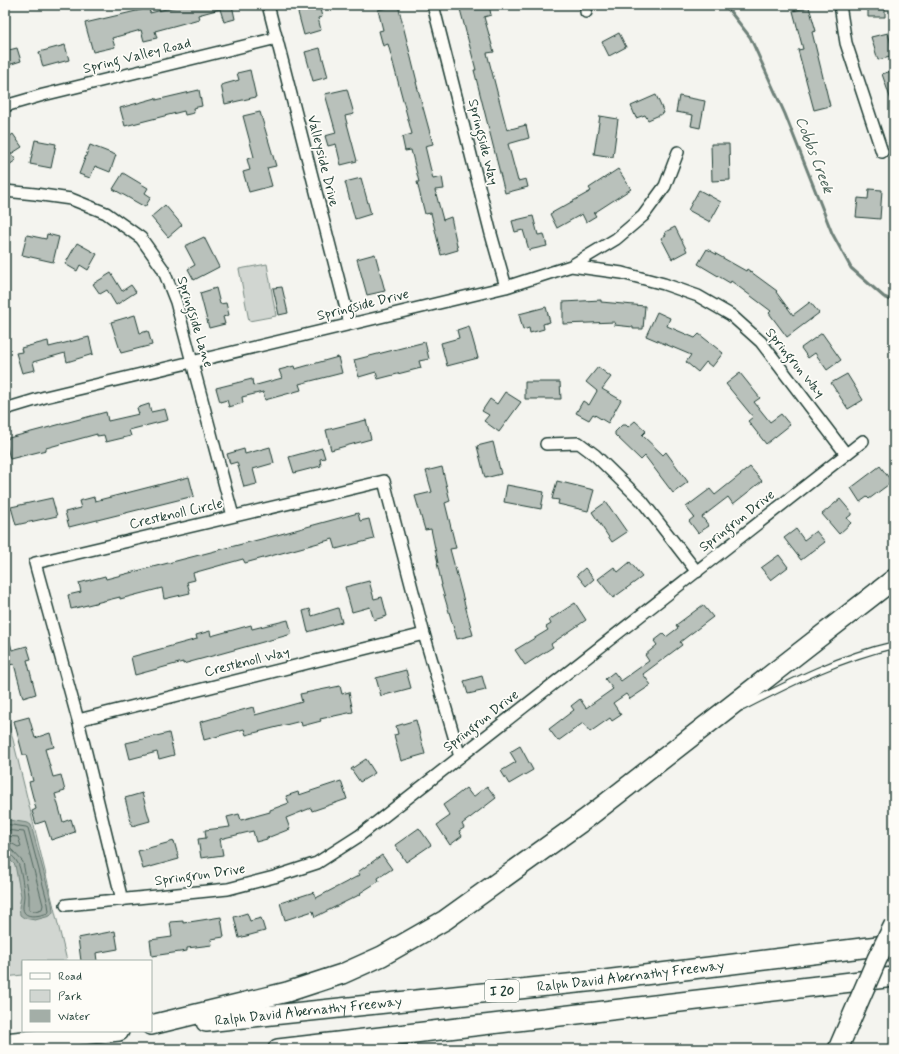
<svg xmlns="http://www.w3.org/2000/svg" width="899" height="1054" viewBox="0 0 899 1054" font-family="Mynerve,sans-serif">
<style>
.green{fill:#d1d6d1;stroke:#788a82}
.water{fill:#a3aea7;stroke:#6e8179}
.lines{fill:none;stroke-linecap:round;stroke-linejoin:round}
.shore{stroke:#546a62;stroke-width:1}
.stream{stroke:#6e8179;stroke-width:3}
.building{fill:#b9c1bb;stroke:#1f3d34}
.service-casing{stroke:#1f3d34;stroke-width:8}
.minor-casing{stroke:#1f3d34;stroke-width:14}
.motorway-casing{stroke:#1f3d34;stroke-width:22}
.service{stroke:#fdfcf7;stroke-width:5.5}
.minor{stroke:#fdfcf7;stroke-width:11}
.motorway{stroke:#fdfcf7;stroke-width:19}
.motorway-bridge-casing{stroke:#1f3d34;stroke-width:22;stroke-linecap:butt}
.motorway-bridge{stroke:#fdfcf7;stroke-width:19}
.labels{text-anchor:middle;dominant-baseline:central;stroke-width:3.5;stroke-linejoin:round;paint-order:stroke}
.shield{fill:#fdfcf7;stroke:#62766e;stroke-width:1}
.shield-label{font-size:13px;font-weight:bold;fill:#1f3d34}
.street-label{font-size:14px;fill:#1f3d34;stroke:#fdfcf7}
.water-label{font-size:15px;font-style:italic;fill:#475f56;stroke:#fdfcf7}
</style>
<rect width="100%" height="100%" fill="#f4f4ef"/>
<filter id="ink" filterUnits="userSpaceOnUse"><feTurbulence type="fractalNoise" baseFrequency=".025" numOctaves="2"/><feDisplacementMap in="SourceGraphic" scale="8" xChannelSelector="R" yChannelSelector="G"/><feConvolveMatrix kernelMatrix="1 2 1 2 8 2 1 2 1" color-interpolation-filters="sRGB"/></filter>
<g filter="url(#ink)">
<path class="green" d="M267 264 276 316 249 321 239 269Z
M5 707 67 961H23V975L5 977Z"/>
<path class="water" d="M9 820 28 823 31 825 52 903 53 912 50 916 35 920 24 918 20 915 19 907 21 896 15 865 5 855V821Z"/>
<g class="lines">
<path class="shore" d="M5 824 26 827 28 828 48 904 49 911 48 913C39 916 22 920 23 906 23 903 24 899 24 896 24 890 21 866 17 862 15 858 10 853 5 853
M5 830 24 832 43 905 42 909 35 911 29 910V895L23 862 12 850 5 848
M5 836 18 837 21 846 18 847 11 843 5 842"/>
<path class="stream" d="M725 5 750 37 785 114 832 233 851 268 884 297 894 301"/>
</g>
<path class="building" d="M182 5H232L235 19 224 22 220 9 198 15 199 19 155 31 157 38 144 41 141 30 112 38 115 47 93 52 85 23 149 8 150 13Z
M296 5H319L322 17 318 18 321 30 304 35Z
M398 5 417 82H416L433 144 425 146 433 179 442 177 444 189 435 190 443 220 451 217 458 250 441 255 431 213 425 214 417 182H419L411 150 405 151 402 137 412 134 388 44 383 46 379 31 383 30 378 10Z
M471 5H489L491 15 484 17 494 52 487 53 507 130 526 125 529 138 508 144 518 181 526 179 528 187 505 193 474 70H476L460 9 471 7Z
M868 5H885V17H868Z
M809 7 816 31 812 32 830 106 814 110 798 50 803 49 793 11Z
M619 33 626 47 609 56 602 42Z
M888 33 894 56 878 60 871 37Z
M65 45 69 60 43 67 39 52Z
M17 48 21 61 5 66V51Z
M320 48 328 77 313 81 305 52Z
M250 70 256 97 225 104 221 85 239 80 237 73Z
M894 70V105L893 106 882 74Z
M347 89 354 114 345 116 357 161 341 165 336 144 328 146 325 136 336 133 325 94Z
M199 90 202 106 193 108 194 113 185 115 184 111 125 126 120 108 156 98V100Z
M656 95 664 113 648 120 645 115 636 118 631 106Z
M679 96 705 101 700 128 691 126 693 115 676 112Z
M260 112 276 166 267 168 272 186 249 192 243 172 250 170 247 159 254 157 243 116Z
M600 116 618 119 613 157 594 154Z
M13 134 22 147 11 154 16 160 5 168V140Z
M35 140 56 144 51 168 30 164Z
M711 144H729L730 180 712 181Z
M90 145 116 155 110 172 95 166 90 178 79 174Z
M618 169 631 189 594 213 596 216 586 222 582 214 557 228 550 214 591 191 589 188Z
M123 173 148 188 145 193 151 197 145 207 113 189Z
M361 178 371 214 355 219 345 182Z
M869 189 882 190 880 219 856 217 858 198 868 199Z
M699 190 721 202 710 222 688 210Z
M165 205 182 225 168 237 151 217Z
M533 216 538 235 544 234 547 246 529 250 523 230 515 232 512 221Z
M675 227 687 251 672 259 661 238 666 235 665 232Z
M47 234 59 237 53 262 22 255 27 235 46 239Z
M204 237 219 267 194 280 188 269 195 265 185 246Z
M77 243 97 254 88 270 80 265 77 271 65 264Z
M707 249 746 271 747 269 777 291 776 292 793 315 810 302 819 313 787 337 769 313 771 311 731 281 730 283 698 264Z
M375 254 385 291 367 295 357 259Z
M111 273 122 291 131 285 136 292 116 305 107 290 100 294 93 284Z
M282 287 288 313 279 315 273 288Z
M216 288 220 304 226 303 229 315 223 317 225 324 209 328 200 293Z
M601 300V302L645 306 643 329H633V327L614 325 615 322 563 324V302Z
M546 307 550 322 543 324 544 329 530 333 529 328 523 330 519 314Z
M657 312 670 318 667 326 695 338 699 334 723 353 712 367 706 362 698 372 686 362 691 355 646 336Z
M135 315 140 333 148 331 152 345 121 353 111 322Z
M469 326 478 358 447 366 441 343 459 338 457 330Z
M822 333 841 360 827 370 815 353 808 358 801 348Z
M89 337 93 354 67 362 65 353 33 362 35 370 22 373 16 353 22 352 21 348 48 341 49 347Z
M425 342 429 359 419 361 421 368 378 379 376 372 359 377 354 360Z
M338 357 342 373 299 384 301 390 265 400 263 392 242 397 243 403 229 407 227 400 220 402 216 388 252 379 253 386 282 378 279 370 294 366 295 369Z
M598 367 611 377 602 389 621 400 608 423 593 414 589 420 576 413 583 401 589 405 597 391 586 382Z
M740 373 760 398 754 402 770 422 781 414 790 425 766 444 748 421 753 417 726 384Z
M847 374 863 400 848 409 831 383Z
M525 382H560L561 399H525Z
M505 392 521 402 499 432 484 421 489 415 482 411 490 399 497 404Z
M149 404 151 412 165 409 168 420 129 430 131 436 106 442 104 435 97 436V434L46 448V450L10 459 5 439 106 412 108 421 139 414 137 408Z
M366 420 371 439 331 450 326 430Z
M635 421 646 431 642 435 663 455 666 452 688 482 673 493 645 456 641 460 615 435V432L622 425H626L628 427Z
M493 442 501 474 485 478 477 446Z
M270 447 274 463 253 469 257 484 244 487 237 462 230 464 227 454 244 449 245 454Z
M322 448 325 458 320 459 321 466 294 473 289 457Z
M880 466 892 482 869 499 867 497 860 502 851 488Z
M442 467 450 501 445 503 456 548 450 549 473 635 457 639 441 585H442L437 563H438L431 529 425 530 415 496 432 492 426 471Z
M750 467 762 481 733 504 728 497 702 517 709 526 698 533 689 521 694 517 686 507 710 489 715 495Z
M189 477 194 496 69 527 65 512 81 508 79 501 94 497 95 501Z
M557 481 594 490 588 511 558 504 559 500 552 499Z
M507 485 544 492 541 509 504 502Z
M52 498 57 516 16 525 11 507Z
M840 499 851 512V515L847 518 851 523 839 534 822 514Z
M606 502 627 532 612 542 592 512Z
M358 513 360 521 369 519 374 539 336 549 333 539 245 563 243 559 193 573 195 580 187 582 190 593 164 599 162 588 120 599V597L71 609 68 595 81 592 79 583 105 576 106 579 277 535Z
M796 529 804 540 816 531 825 542 801 560 784 538Z
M779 555 788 567 771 580 761 568Z
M630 562 642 577 613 598 598 579 614 567 618 572Z
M585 568 594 579 586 586 577 575Z
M369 581 374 599 382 597 387 616 374 620 370 607 352 612 345 587Z
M575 603 586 620 551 644 553 647 525 665 515 650 548 630 546 627 551 624 549 620Z
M703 605 713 617 680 642 682 645 643 674 651 685 630 699 626 694 613 703 621 715 612 721 610 718 590 732 583 723 558 741 549 729 574 710 571 706 580 699 586 708 613 689 605 679 614 672 621 681 649 661 645 655 657 645 654 641 663 634 666 637 678 628 676 625Z
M338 608 342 622 308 632 303 611 310 609 312 616Z
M288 620 292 634 183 664V662L135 675 131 657 197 639 196 635 210 631 211 636 251 625 252 629Z
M5 634H8L12 650 27 646 31 659 27 660 36 694 23 698 14 664 5 666Z
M406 670 411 688 381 696 376 678Z
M482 676 486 690 468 694 464 681Z
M340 686 342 694 349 692 353 712 320 719 321 721 302 726 301 721 246 735 244 729 204 740 200 722 253 707 255 715 302 702 300 694Z
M29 717 35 738 50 733 54 747 45 749 53 777 61 775 65 791 55 794 63 822 71 819 75 832 51 840 45 821 36 824 32 811 36 809 29 782 33 781 26 755H23L14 721Z
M416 720 425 754 401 761 394 735 398 734 396 726Z
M169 733 174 755 159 759 157 752 130 759 126 743Z
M520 746 533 770 509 784 501 771 516 762 510 752Z
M366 759 375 773 360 782 351 769Z
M341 781 347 799 312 811 311 808 286 818 290 829 267 838V839L256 842 253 831 220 839 223 855 201 858 198 839 206 838 205 830 230 827 227 817 239 814 241 820 270 812V810L289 803 286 796 298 792 299 795Z
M487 786 496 798 462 824 464 828 459 831 462 836 450 845 437 825 450 816 443 805 457 795 466 788 473 797Z
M142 793 150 821 132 826 125 798Z
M419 828 431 845 406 862 395 845Z
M174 841 179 859 143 869 138 851Z
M382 855 392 869 378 878 379 881 360 893 361 894 315 917 313 911 285 920 280 903 314 892 316 898 360 875 358 872Z
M247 913 250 921 261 918 265 931 239 938 234 917Z
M221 917 224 937 211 939 212 945 187 948V951L152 956 150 940 172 937 170 922 183 921V923Z
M115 931 118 949 96 953 97 961H81L78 938Z"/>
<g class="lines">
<g class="service-casing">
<path id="service" d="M743 707C792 682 841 657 894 645"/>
</g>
<g class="minor-casing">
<path id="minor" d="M268 5 350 324
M433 5 491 234 506 287
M840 5 846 43 882 152
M586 12V5
M5 106 43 95 277 38
M5 191 35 194 71 199 106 213 141 238 163 269 176 302 233 516
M571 266 622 273 664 284 698 296 731 315 761 342 846 454
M5 409 45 397 506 287 571 266 616 239 643 216 665 186 678 152
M546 444 579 443 595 455 642 501 697 572
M78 720 424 634
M122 900 78 720 35 563 384 481 424 634 460 757
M66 905 228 889 274 877 317 863 359 836 863 441"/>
</g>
<g class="motorway-casing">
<g id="motorway">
<path id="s1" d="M206 1022 596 981 894 944"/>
<path d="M151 1025 287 992 342 974 382 956 445 920 587 818 894 579"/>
<path d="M5 1043 119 1031"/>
<path d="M278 1049 894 977"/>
</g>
</g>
<use href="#service" class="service"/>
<use href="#minor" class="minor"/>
<use href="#motorway" class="motorway"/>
<g class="motorway-bridge-casing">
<path id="motorway-bridge" d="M838 1049 877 959 894 925"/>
</g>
<use href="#motorway-bridge" class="motorway-bridge"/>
</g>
</g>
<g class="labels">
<rect class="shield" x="485" y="980" width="34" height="22" rx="3"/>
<g class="shield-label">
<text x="502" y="991">I 20</text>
</g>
<g class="street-label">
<text transform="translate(137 56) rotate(-14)">Spring Valley Road</text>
<text transform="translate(483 142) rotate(76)">Springside Way</text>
<text transform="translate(323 161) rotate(76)">Valleyside Drive</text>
<text transform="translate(363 305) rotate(-14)">Springside Drive</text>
<text transform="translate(195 322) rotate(73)">Springside Lane</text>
<text transform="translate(795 363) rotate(51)">Springrun Way</text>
<text transform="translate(176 514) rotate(-13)">Crestknoll Circle</text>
<text transform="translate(737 521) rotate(-38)">Springrun Drive</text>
<text transform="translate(247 662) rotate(-14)">Crestknoll Way</text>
<text transform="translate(481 721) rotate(-38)">Springrun Drive</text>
<text transform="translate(200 875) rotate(-8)">Springrun Drive</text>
<text stroke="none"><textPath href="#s1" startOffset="427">Ralph David Abernathy Freeway</textPath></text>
<text stroke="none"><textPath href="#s1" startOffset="103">Ralph David Abernathy Freeway</textPath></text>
</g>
<g class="water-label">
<text transform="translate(814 155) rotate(69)">Cobbs Creek</text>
</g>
</g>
<rect width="899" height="1054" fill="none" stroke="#fdfcf7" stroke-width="20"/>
<rect x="10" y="10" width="879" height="1034" fill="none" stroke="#1f3d34" stroke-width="1.5" filter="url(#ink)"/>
<rect x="22" y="960" width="130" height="72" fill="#fdfcf7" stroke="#a4b0a9"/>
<rect x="30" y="973" width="20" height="6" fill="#fdfcf7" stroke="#a4b0a9"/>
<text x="58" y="980" font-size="12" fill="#1f3d34">Road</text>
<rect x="30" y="990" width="20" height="12" fill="#d1d6d1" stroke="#a4b0a9"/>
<text x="58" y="1000" font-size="12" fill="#1f3d34">Park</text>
<rect x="30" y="1010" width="20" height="12" fill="#a3aea7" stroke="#a4b0a9"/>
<text x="58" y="1020" font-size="12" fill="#1f3d34">Water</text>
</svg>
